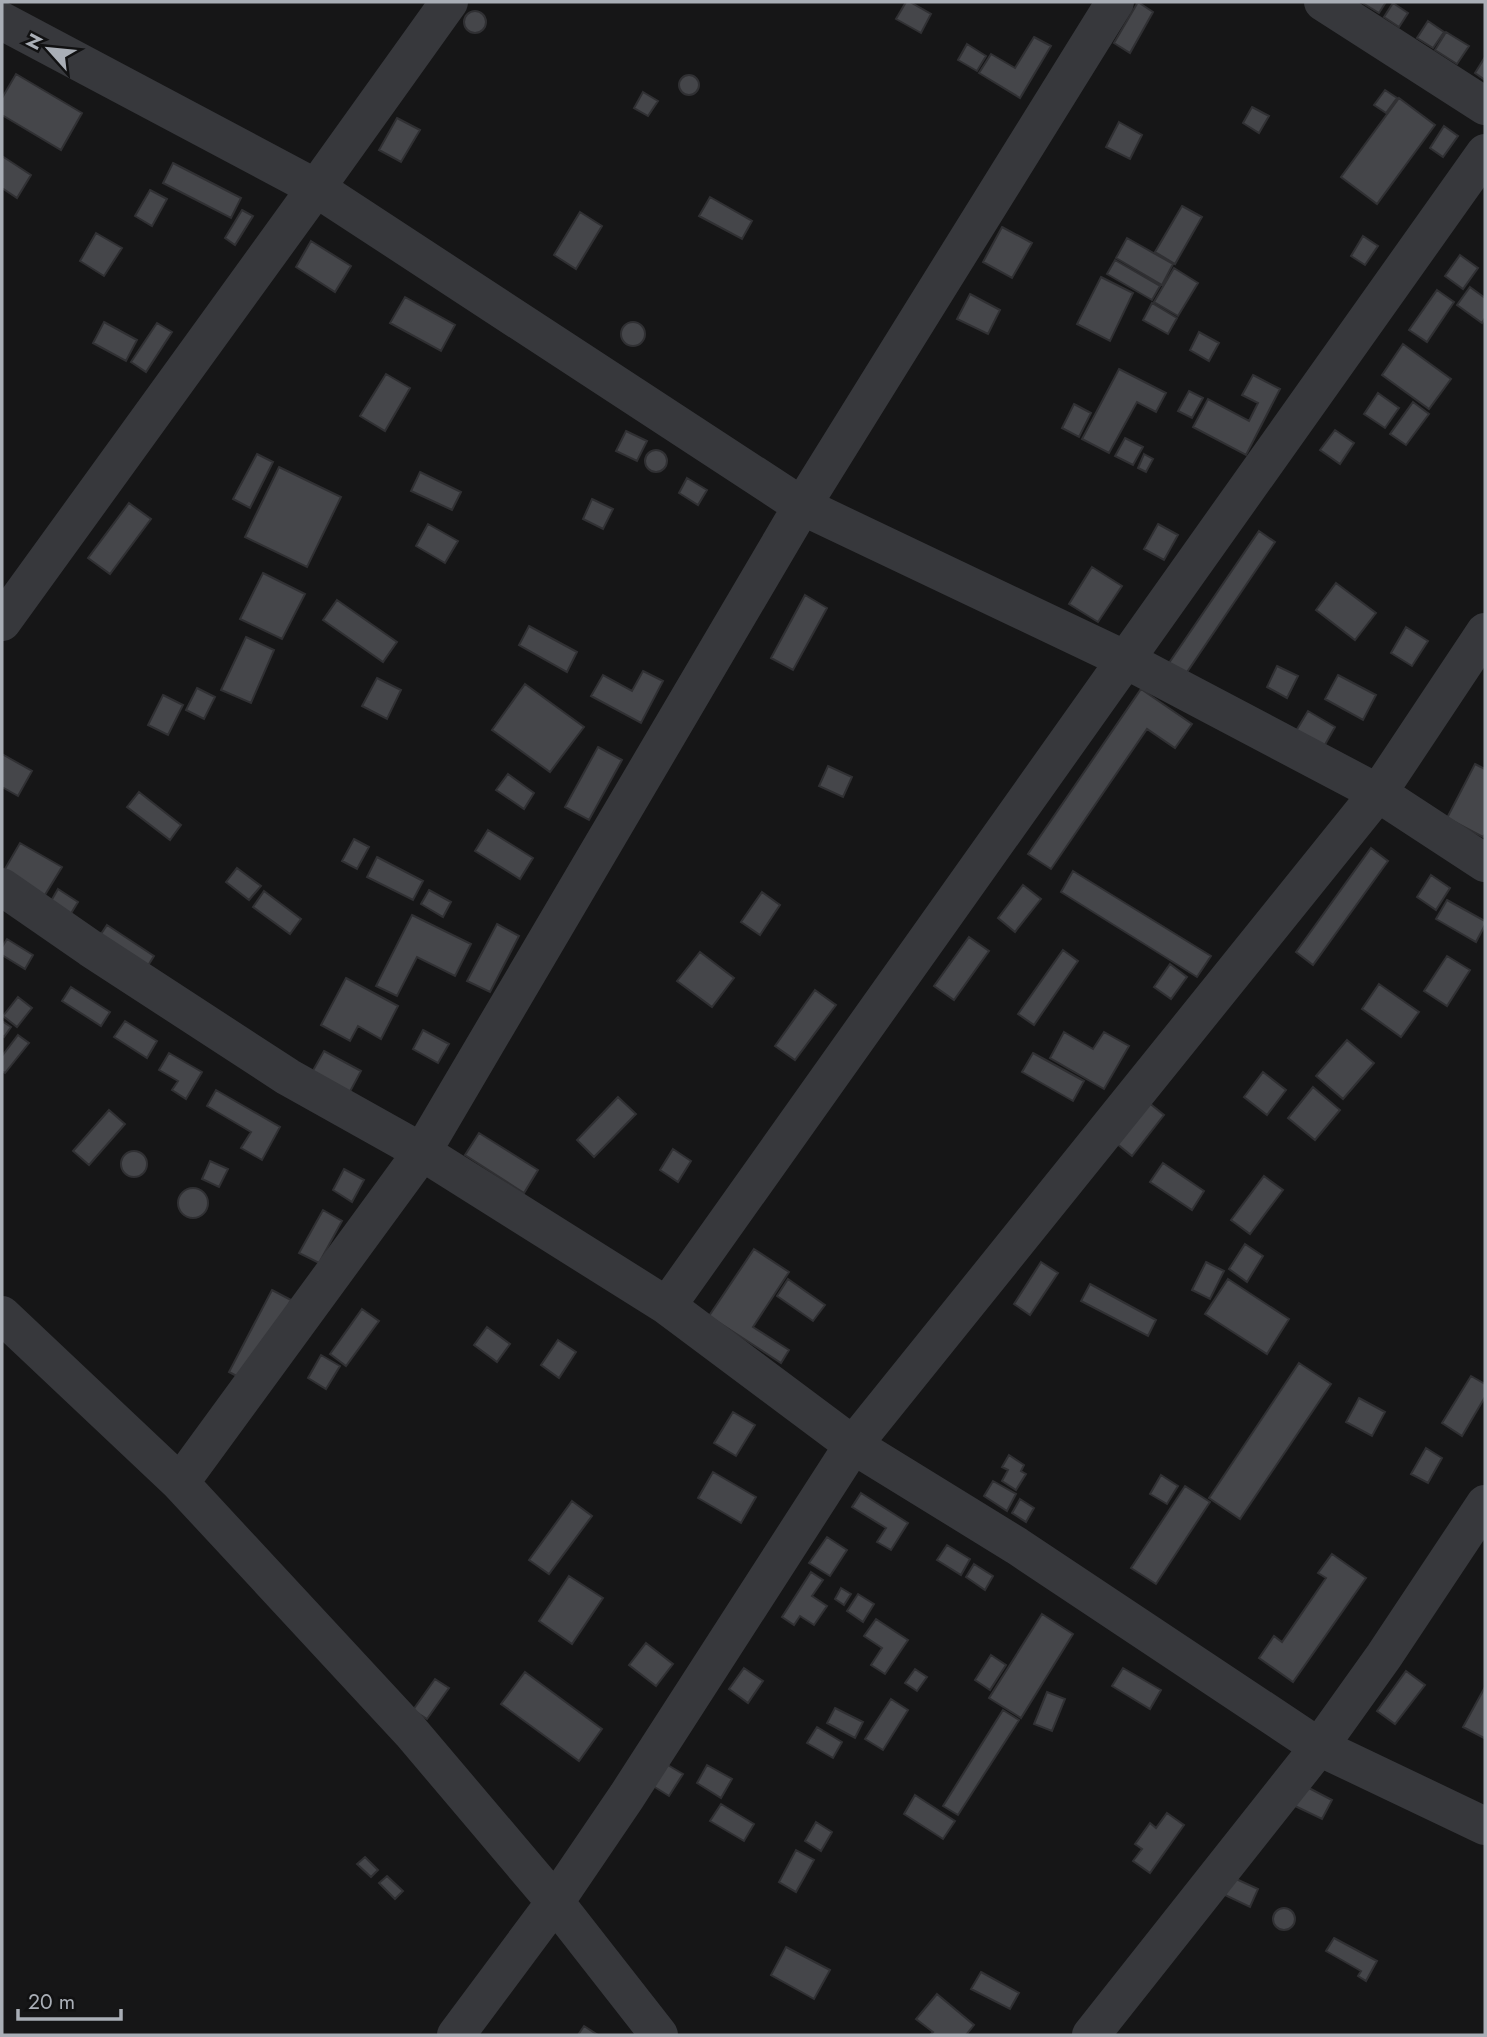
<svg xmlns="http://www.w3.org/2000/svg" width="1487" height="2037" viewBox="0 0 1487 2037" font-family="Jost,sans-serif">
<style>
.building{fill:#45464a;stroke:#303033;stroke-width:2}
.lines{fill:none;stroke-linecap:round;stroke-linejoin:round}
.minor{stroke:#37383c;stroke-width:38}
</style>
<rect width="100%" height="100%" fill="#161617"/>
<path class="building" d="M906 2H910L931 14 921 33 896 19Z
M1138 2 1153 12 1130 53 1114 43Z
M1361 2H1386L1379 13Z
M1393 3 1408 13 1399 27 1384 17Z
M464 22a11 11 0 1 1 22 0a11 11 0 1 1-22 0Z
M1428 21 1444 32 1433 48 1417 38Z
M1446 32 1469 46 1457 64 1435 50Z
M1034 37 1051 46 1020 98 979 73 991 54 1015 68Z
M967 44 986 56 977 71 958 60Z
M1485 57V80L1475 73Z
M16 74 82 113 61 150 2 115V98Z
M679 85a10 10 0 1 1 20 0a10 10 0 1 1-20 0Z
M1385 90 1397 98 1386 113 1374 105Z
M643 92 658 101 648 116 634 108Z
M1399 98 1435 125 1377 204 1341 177Z
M1252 107 1269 116 1259 133 1243 123Z
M397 118 420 130 401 162 379 150Z
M1119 122 1142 135 1130 159 1106 147Z
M1444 126 1458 136 1443 157 1430 148Z
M2 156 31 175 17 198 2 188Z
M173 163 241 198 231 218 163 183Z
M150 190 167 199 152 226 135 216Z
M710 197 752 221 742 239 699 216Z
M1182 206 1202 217 1175 264 1155 252Z
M242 210 253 216 235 245 225 238Z
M580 212 602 226 576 269 554 255Z
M1002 227 1032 243 1012 278 983 262Z
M96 233 122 248 104 276 80 261Z
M1363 236 1378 246 1365 265 1351 256Z
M1127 238 1173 264 1162 285 1116 258Z
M311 241 351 266 335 292 296 267Z
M1460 255 1478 268 1463 289 1445 276Z
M1115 260 1160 286 1152 300 1107 274Z
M1174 268 1198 283 1178 316 1154 302Z
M1101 277 1133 293 1110 341 1077 324Z
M1470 287 1485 298V318L1482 323 1457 305Z
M1437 290 1454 302 1427 342 1409 330Z
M970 294 1000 310 988 334 957 319Z
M405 297 455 325 441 351 390 323Z
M1152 303 1177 318 1168 334 1143 320Z
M104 322 137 340 126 361 93 343Z
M621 334a12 12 0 1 1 24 0a12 12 0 1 1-24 0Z
M157 323 172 332 146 372 131 362Z
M1199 332 1219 343 1209 361 1190 350Z
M1403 344 1451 379 1429 409 1382 375Z
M1119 369 1166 393 1156 412 1137 402 1109 453 1082 439Z
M386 374 410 388 385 431 360 416Z
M1253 375 1280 389 1246 455 1193 427 1208 399 1249 421 1258 403 1242 395Z
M1189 391 1203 398 1192 418 1178 411Z
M1378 393 1399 408 1385 428 1364 414Z
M1413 402 1429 414 1406 445 1390 434Z
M1074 404 1091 413 1079 437 1062 428Z
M1335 430 1354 443 1340 464 1320 450Z
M626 431 647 441 637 461 616 451Z
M1125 438 1143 447 1133 465 1115 456Z
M645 461a11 11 0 1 1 22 0a11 11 0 1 1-22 0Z
M257 454 273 462 250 508 233 499Z
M1144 454 1153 459 1146 472 1138 468Z
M279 467 341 497 307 567 245 537Z
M420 472 461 492 452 510 411 491Z
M687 478 707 490 698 505 679 493Z
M592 499 613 509 603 529 583 519Z
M129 503 151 519 110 574 88 558Z
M428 524 458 541 445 563 416 546Z
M1158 524 1178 535 1164 560 1144 549Z
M1259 531 1275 542 1185 675 1169 663Z
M1092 567 1122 586 1098 622 1069 604Z
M263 573 305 594 282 639 240 619Z
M1336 583 1376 613 1355 640 1316 610Z
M805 595 827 608 793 670 771 658Z
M337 600 397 642 383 662 323 620Z
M529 626 577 652 567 672 519 645Z
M1406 627 1428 641 1412 666 1391 653Z
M246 637 274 650 251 703 221 690Z
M1277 666 1298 676 1287 698 1267 687Z
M643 671 663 681 641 723 591 696 603 675 632 691Z
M1338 675 1376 695 1363 720 1325 699Z
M377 678 401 690 387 719 362 706Z
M525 684 584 727 550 772 492 730Z
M197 688 215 697 204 719 186 710Z
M1141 689 1192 724 1175 748 1147 729 1051 869 1028 854Z
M163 695 183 705 168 735 148 725Z
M1308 711 1335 727 1318 757 1290 741Z
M598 747 622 760 589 820 565 807Z
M2 754 32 771 18 796 2 787Z
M1475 764 1485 769V834L1483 837 1447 818Z
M828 766 852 777 843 797 819 786Z
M508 774 534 793 524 809 496 790Z
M139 792 181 825 170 840 127 807Z
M488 830 533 858 520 879 475 851Z
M354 839 369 847 357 869 342 861Z
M20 843 62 867 40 903 2 874Z
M1371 848 1388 861 1313 965 1296 952Z
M377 857 423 881 413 900 367 877Z
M237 868 261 886 249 900 226 882Z
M1073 871 1211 956 1197 977 1061 892Z
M1431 875 1450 888 1436 910 1417 897Z
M1023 885 1041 899 1015 932 998 918Z
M58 889 78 902 67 920 47 908Z
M429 890 451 902 443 917 421 904Z
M264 891 301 919 290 934 253 907Z
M762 892 780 905 760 935 741 922Z
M1447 900 1485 921V925L1476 942 1436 919Z
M412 915 471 944 455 976 417 957 397 996 376 986Z
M497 924 519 936 490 992 467 981Z
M107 925 154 956 142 975 95 943Z
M969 937 989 951 954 1000 934 986Z
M7 939 33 955 25 969 2 955V947Z
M1063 950 1078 961 1034 1025 1018 1014Z
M700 952 734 978 712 1007 677 981Z
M1447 956 1470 970 1447 1006 1424 991Z
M1170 964 1187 977 1171 999 1154 987Z
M346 978 398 1006 381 1039 358 1026 350 1041 321 1025Z
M1379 984 1419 1012 1401 1037 1362 1009Z
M71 987 110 1012 101 1026 62 1001Z
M815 990 836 1005 795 1060 775 1046Z
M18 997 32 1008 17 1027 3 1016Z
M2 1021 11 1027 4 1037 2 1035Z
M125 1021 157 1041 147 1058 114 1037Z
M423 1030 449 1044 438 1063 413 1049Z
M1064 1032 1093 1049 1104 1032 1129 1046 1104 1089 1050 1058Z
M18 1035 29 1043 5 1073 2 1071V1056Z
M1347 1040 1374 1063 1343 1099 1316 1076Z
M324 1051 361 1071 345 1101 307 1081Z
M169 1053 202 1072 186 1099 172 1090 178 1081 159 1070Z
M1033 1053 1084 1081 1073 1101 1022 1072Z
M1263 1072 1286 1090 1267 1115 1244 1097Z
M1313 1087 1340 1110 1315 1140 1288 1118Z
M216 1090 280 1127 262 1160 241 1148 251 1132 207 1106Z
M618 1097 636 1114 594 1157 577 1140Z
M1148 1102 1164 1115 1132 1156 1116 1143Z
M109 1110 125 1124 89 1165 73 1151Z
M479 1133 538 1170 524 1193 465 1155Z
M673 1149 691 1161 678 1182 660 1170Z
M121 1164a13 13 0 1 1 26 0a13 13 0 1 1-26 0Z
M210 1161 228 1169 219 1187 202 1179Z
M1163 1163 1204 1191 1192 1210 1150 1182Z
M344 1169 364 1180 352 1202 333 1190Z
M1264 1176 1283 1190 1250 1234 1231 1220Z
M178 1203a15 15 0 1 1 30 0a15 15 0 1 1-30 0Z
M323 1210 342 1221 319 1263 299 1253Z
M1245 1244 1263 1256 1247 1282 1229 1269Z
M754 1249 789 1272 753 1327 789 1350 781 1363 709 1316Z
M1041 1262 1058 1273 1030 1315 1014 1304Z
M1206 1262 1224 1271 1210 1299 1192 1290Z
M788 1279 825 1305 813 1321 777 1296Z
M1228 1279 1289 1319 1267 1354 1205 1314Z
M1090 1284 1156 1320 1148 1336 1081 1301Z
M272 1290 291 1300 248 1382 229 1372Z
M362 1309 379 1321 346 1366 330 1354Z
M487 1327 510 1344 497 1362 474 1345Z
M558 1340 576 1352 559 1378 541 1365Z
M321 1355 340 1366 326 1389 308 1378Z
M1299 1363 1331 1384 1240 1519 1209 1498Z
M1471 1376 1485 1384V1397L1462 1436 1442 1423Z
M1359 1398 1385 1412 1372 1436 1346 1422Z
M733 1412 755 1425 736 1456 714 1443Z
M1426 1448 1442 1458 1428 1483 1411 1474Z
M1009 1455 1024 1465 1021 1471 1026 1474 1016 1490 1002 1481 1008 1470 1002 1467Z
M713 1472 756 1497 741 1523 698 1498Z
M1161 1475 1178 1486 1167 1504 1150 1494Z
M993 1481 1016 1494 1007 1511 984 1496Z
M1185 1486 1210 1502 1156 1584 1131 1568Z
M861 1493 908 1523 891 1550 877 1542 886 1528 852 1507Z
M1020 1499 1034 1508 1026 1522 1012 1513Z
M572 1501 592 1516 549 1574 529 1560Z
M827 1537 847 1550 830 1576 809 1563Z
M947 1545 970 1559 961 1575 937 1560Z
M1332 1554 1366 1578 1293 1682 1259 1658 1274 1636 1282 1642 1326 1578 1318 1573Z
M974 1564 993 1576 985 1590 966 1577Z
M811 1572 823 1580 812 1596 827 1606 814 1625 800 1616 794 1625 782 1617Z
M569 1576 603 1598 572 1644 539 1621Z
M841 1588 851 1594 844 1605 835 1599Z
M858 1594 874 1604 863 1622 847 1611Z
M1042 1614 1073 1634 1021 1718 989 1698Z
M876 1619 908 1640 885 1674 871 1665 882 1648 864 1636Z
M646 1643 673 1664 656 1686 629 1665Z
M991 1655 1006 1665 990 1690 975 1680Z
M744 1668 763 1681 748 1703 729 1689Z
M1123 1668 1161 1690 1150 1709 1112 1686Z
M915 1669 927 1677 917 1691 905 1683Z
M1406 1671 1425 1685 1395 1724 1377 1711Z
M525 1672 602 1729 579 1761 501 1704Z
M435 1679 449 1688 427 1719 413 1710Z
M1485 1687V1737L1484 1738 1463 1727Z
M1047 1692 1065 1699 1052 1731 1034 1724Z
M891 1699 908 1710 883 1750 865 1739Z
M835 1708 863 1722 855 1738 827 1723Z
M1003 1710 1019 1720 958 1815 943 1806Z
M817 1727 842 1742 833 1758 807 1743Z
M666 1764 683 1774 669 1796 653 1786Z
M707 1765 732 1779 721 1798 697 1783Z
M1305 1786 1332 1800 1322 1819 1295 1806Z
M915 1795 955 1821 943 1839 904 1814Z
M721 1804 754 1824 744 1841 710 1821Z
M1167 1813 1184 1825 1150 1873 1133 1861 1142 1849 1135 1844 1150 1823 1156 1828Z
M816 1822 832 1832 821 1851 805 1841Z
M796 1850 814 1860 796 1892 779 1882Z
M365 1857 378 1870 371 1877 357 1864Z
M387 1876 403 1891 395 1899 379 1883Z
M1234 1878 1258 1889 1250 1907 1225 1895Z
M1273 1919a11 11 0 1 1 22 0a11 11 0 1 1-22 0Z
M1334 1938 1377 1961 1366 1981 1358 1976 1361 1971 1326 1951Z
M786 1947 830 1970 814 1999 771 1975Z
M981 1972 1019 1993 1010 2009 971 1989Z
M937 1994 974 2025 966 2035H930L933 2032 916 2019Z
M584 2026 598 2035H578Z"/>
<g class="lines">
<path class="minor" d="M1323 2 1485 106
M2 21 316 188 802 506 1126 660 1378 793 1485 863
M2 622 316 188 449 2
M2 887 90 948 288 1077 422 1152 667 1306 853 1445 1017 1546 1319 1747 1485 1826
M667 1306 1485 153
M2 1315 180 1483 411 1732 555 1902 659 2035
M180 1483 422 1152 802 506 1115 2
M456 2035 555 1902 627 1796 853 1445 1378 793 1485 632
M1091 2035 1319 1747 1384 1656 1485 1504"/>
</g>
<rect width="1487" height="2037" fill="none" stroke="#a9aeb6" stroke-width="7"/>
<g transform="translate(49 49) rotate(297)" stroke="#111112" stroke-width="5" paint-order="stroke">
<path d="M0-5L12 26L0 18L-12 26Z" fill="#a9aeb6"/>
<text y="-10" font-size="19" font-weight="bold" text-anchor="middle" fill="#a9aeb6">N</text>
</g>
<path d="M18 2009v10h103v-10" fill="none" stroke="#a9aeb6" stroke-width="3.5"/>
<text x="28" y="2009" font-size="21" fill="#a9aeb6" stroke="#111112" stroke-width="5" paint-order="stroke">20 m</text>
</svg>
